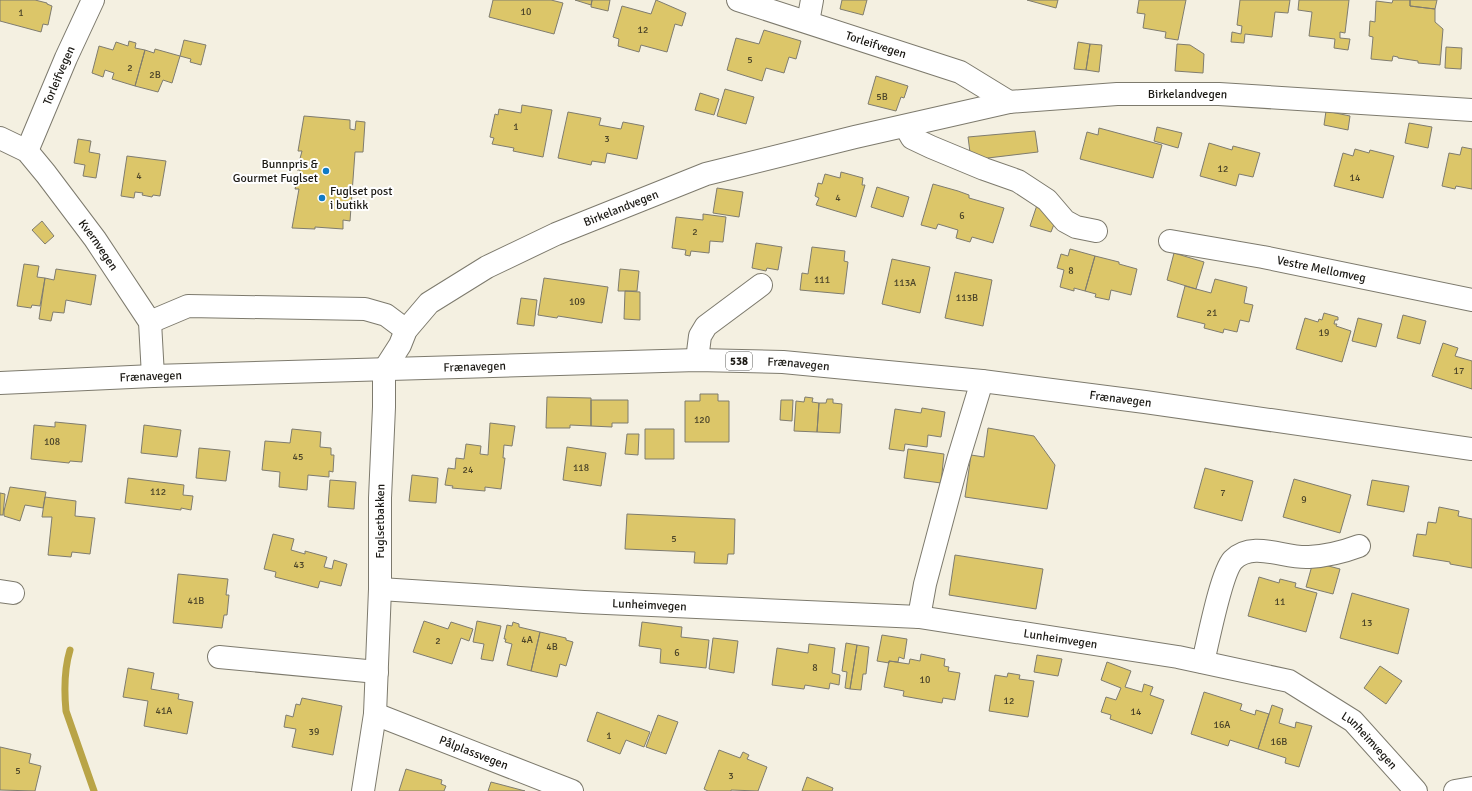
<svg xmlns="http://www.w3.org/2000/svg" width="1472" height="791" viewBox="0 0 1472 791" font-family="Signika,sans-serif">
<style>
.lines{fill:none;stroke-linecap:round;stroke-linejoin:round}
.stream{stroke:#b9a446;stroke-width:7}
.building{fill:#dcc669;stroke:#7f7c6f}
.minor-casing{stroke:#7d7a6d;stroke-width:24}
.major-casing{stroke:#7d7a6d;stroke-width:24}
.minor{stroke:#fff;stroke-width:22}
.major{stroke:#fff;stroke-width:22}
.poi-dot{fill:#107bc6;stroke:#fff;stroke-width:1.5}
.labels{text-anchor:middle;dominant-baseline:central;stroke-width:4;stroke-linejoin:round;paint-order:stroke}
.number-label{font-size:10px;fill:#4b4429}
.shield{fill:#fff;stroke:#5f5e5a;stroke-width:1}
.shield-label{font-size:11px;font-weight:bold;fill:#1b1914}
.street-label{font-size:12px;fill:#1b1914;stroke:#fff}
.poi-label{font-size:12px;fill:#1b1914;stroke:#fff;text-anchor:end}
</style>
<rect width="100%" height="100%" fill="#f4f0e1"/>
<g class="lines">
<path class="stream" d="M70 650C64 670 64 690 66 711L94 791"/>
</g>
<path class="building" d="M0 0H35L47 3V4L52 6 48 25 43 24 41 32 0 21Z
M493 0H551L563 3 554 34 489 17Z
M575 0H592L591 5Z
M592 0H610L608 11 591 7Z
M656 0 686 13 682 26 675 24 667 52 641 45 639 52 618 46 619 39 613 37 622 6 651 14Z
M842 0H867L863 15 840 9Z
M1027 0H1058L1056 8Z
M1139 0H1186L1178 40 1165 38 1166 32 1143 28 1145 14 1137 13Z
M1240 0H1290L1288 13 1275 12 1272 37 1245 34 1244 43 1231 42 1232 32 1241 34 1242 26 1237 25Z
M1299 0H1349L1345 33 1340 32V38L1350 39 1348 50 1334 48 1335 39 1309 36 1312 12 1298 10Z
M1393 0H1410V6L1435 9V22L1443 29 1440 65 1418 63V61L1398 58V57L1393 56 1392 61 1371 59 1373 37 1369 36 1370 21 1375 22 1376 1 1392 3Z
M1410 0H1437L1435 9 1410 6Z
M764 30 801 41 796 59 789 57 784 73 766 68 762 81 727 70 736 38 759 44Z
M184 40 206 45 201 65 190 62 191 59 180 56Z
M129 41 136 43 135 48 145 50 135 86 112 79 114 73 105 70 103 77 92 73 99 46 113 50 116 42 128 46Z
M1078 42 1090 44 1086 70 1074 69Z
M1090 44 1102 45 1099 72 1086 70Z
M1177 44 1190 45 1204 54 1203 73 1175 71Z
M1446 47 1462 48 1461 69 1445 68Z
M155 49 180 56 172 83 163 80 158 92 135 86 145 50 154 53Z
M876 76 908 86 904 98 901 97 896 111 868 104Z
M725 89 754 97 746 124 717 116Z
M700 93 719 99 714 115 695 110Z
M522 105 552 110 543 157 513 151 514 148 492 144 494 138 490 137 495 114 498 115 499 109 521 113Z
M1326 111 1350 116 1348 130 1324 125Z
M568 112 601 118 599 125 621 129 623 122 644 126 637 159 607 153 605 163 592 161 591 165 558 158Z
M304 116 350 120V129L355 130 356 121 365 122 363 152H355L350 221 343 220V229L315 227V229L292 228 299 189H295L300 170H297L302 151H298Z
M1409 123 1432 127 1428 148 1405 143Z
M1157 127 1182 133 1178 148 1154 141Z
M1099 128 1162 145 1153 178 1080 159 1087 132 1098 135Z
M1035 131 1038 152 971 160 968 137Z
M78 139 91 141 89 152 100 154 96 178 83 176 85 165 74 163Z
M1209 143 1232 150 1233 146 1260 153 1253 177 1239 174 1236 186 1200 176Z
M1462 147 1472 149V189L1456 186 1455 189 1442 186 1449 153 1460 155Z
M1355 149 1369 153 1370 150 1394 156 1383 198 1334 186 1343 153 1353 156Z
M127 156 166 161 160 196 153 195 152 197 142 195 143 193 135 192 134 198 121 196Z
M841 172 863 178 862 185H865L856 217 816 205 819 198 815 196 818 183 822 184 825 174 840 178Z
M933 184 958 191 969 195V198L1004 208 993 243 972 237 970 242 956 238 958 230 938 224 936 229 921 225Z
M877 187 909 197 903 217 871 207Z
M717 188 743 192 739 217 713 213Z
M1038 202 1056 219 1051 232 1030 226Z
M703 214 726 217 723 242 710 241 709 253 691 251 690 256 685 255 686 250 672 248 676 217 703 220Z
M42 221 54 236 45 244 32 230Z
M756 243 782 247 778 270 767 268 766 271 752 268Z
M812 247 845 251 844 261 848 262 844 294 800 290 802 273 808 274Z
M1070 249 1095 256 1085 291 1074 288V291L1060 287 1064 270 1057 268 1061 254 1068 256Z
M1174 253 1204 262 1196 289 1167 280Z
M1095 256 1119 262V264L1137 269 1131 295 1111 290 1109 300 1095 297 1096 294 1085 291Z
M892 259 930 267 920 313 882 304Z
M24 264 39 266 37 277 45 278 40 306 32 305 31 308 17 306Z
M56 269 96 275 91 305 66 300 64 313 53 312 51 321 39 319 45 278 54 280Z
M620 269 639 271 637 291H618Z
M955 272 992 280 983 326 945 318Z
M544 278 608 287 602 323 558 316 557 318 538 315Z
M1215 279 1247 287 1244 303 1253 305 1249 322 1240 320 1237 332 1224 329 1223 333 1204 328 1205 324 1177 317 1185 286 1211 293Z
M625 291 640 292V320L624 319Z
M521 298 537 300 534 326 517 324Z
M1324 313 1338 317V320H1335L1334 324H1337L1336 326 1351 331 1342 362 1296 349 1305 318 1318 322 1319 319 1322 320Z
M1403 315 1426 321 1420 344 1397 338Z
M1358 318 1382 324 1376 347 1352 341Z
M1443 343 1458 348 1455 356 1472 361V389L1432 376Z
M700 394H718V401H729V442H685V401H700Z
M547 397 591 398V426L570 425V428H546Z
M805 397 813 398 812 402 819 403 817 432 794 431 796 401 804 402Z
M827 399H833V403L842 404 840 433 817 432 819 403H826Z
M591 400H628V423H612V427L591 426Z
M781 400H793L792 421 780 420Z
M922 408 945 412 941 437 928 435 927 447 905 444 904 451 889 449 895 409 921 413Z
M55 422 86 425 82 462 70 461 69 463 31 459 34 425 55 427Z
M490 423 515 426 512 446 504 445 503 458H505L501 489 485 487V491L452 488 453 486 445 485 448 468 455 469 456 458 464 459 466 444 481 446 480 454 488 455Z
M144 425 181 430 177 457 141 453Z
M988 428 1034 436 1055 465 1047 509 965 497 971 455 984 457Z
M292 429 321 432 320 447 331 448V455H334L333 472 329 471V477L308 475 307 490 279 487 280 472 262 470 265 441 290 443Z
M645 429H674V459H645Z
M627 434H639L638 455 625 454Z
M567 447 606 453 601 486 563 480Z
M199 448 230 451 226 481 196 478Z
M908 449 944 454 941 483 904 478Z
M1205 468 1253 481 1242 521 1194 508Z
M412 475 438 478 436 503 409 501Z
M128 478 184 485 183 495 193 496 191 510 181 508V510L125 503Z
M1294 479 1351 495 1340 533 1283 517Z
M330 480 356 482 354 509 328 507Z
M1372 480 1409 486 1404 512 1367 505Z
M10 487 46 492 43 508 25 505 20 521 4 516V511Z
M0 493 5 494 3 515H0Z
M45 497 76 501 75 516 95 518 90 554 72 552 71 557 48 555 52 517H42Z
M1439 507 1459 511 1458 516 1472 519V568L1450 564V562L1413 556 1417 534 1426 535 1428 522 1436 523Z
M627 514 735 519 734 554H728L727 564 694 563 695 552 625 549Z
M273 534 294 539 291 550 305 554V551L327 557 324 567 332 569 334 560 347 564 341 586 320 581 318 588 275 577 276 572 264 569Z
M955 555 1043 569 1036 609 949 595Z
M1313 562 1340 569 1333 594 1306 587Z
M178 574 228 579 226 595H229L227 615H224L222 628 173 623Z
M1259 577 1279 583 1280 579 1296 583 1295 587 1317 593 1306 632 1248 616Z
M1352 593 1409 609 1398 654 1340 638Z
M424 621 448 629 451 622 473 629 469 641 461 638 452 664 413 652Z
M477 621 501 626 493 661 481 659 484 644 473 642Z
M513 622 519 624V627L540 632 531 671 507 665 512 644 505 642 506 639H504L507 625 512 626Z
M642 622 682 627 681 637 709 640 706 668 660 663 661 649 639 646Z
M540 632 566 638V640L573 642 566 666 560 664 557 677 531 671Z
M882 635 907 639 904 659 899 657 898 662 889 661V663L877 661Z
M713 638 738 641 734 673 709 669Z
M846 643 857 645 850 689 845 688 847 672 842 671Z
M809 644 835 648 832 673 840 675 839 685 830 683 829 689 805 685 804 689 772 685 777 648 808 653Z
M857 645 869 647 866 674H863L861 690 850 689Z
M921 654 945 659 944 666 949 667 948 671 960 673 955 700 943 698 942 703 903 696 904 691 884 687 889 661 909 664 910 659 920 661Z
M1037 655 1062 659 1058 676 1034 672Z
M1107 662 1131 671 1125 687 1142 692 1144 684 1153 687 1150 695 1164 700 1152 734 1110 719 1111 715 1101 712 1106 697 1116 700 1121 688 1101 680Z
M1380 666 1402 681 1386 704 1364 688Z
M128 668 154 673 151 689 179 694 178 699 193 702 187 734 144 726 148 701 123 697Z
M1008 673 1020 675 1019 679 1034 681 1028 717 989 711 995 675 1007 677Z
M1204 692 1242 704 1240 710 1255 715 1256 710 1269 714 1258 749 1230 740 1228 746 1191 734Z
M302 698 342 706 333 755 292 747 296 729 284 727 286 715 293 717 296 704 300 705Z
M1272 705 1283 709 1279 723 1295 728 1296 722 1312 726 1299 767 1285 763 1286 758 1258 749Z
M597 712 650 732 644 747 626 740 620 754 587 741Z
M658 715 678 722 666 754 646 747Z
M0 747 31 754 29 763 41 766 35 791 0 790Z
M719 750 740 758 743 752 749 755 747 759 767 767 758 791 731 790V791H708L704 789Z
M406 769 442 780 441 784 446 786 444 791H399Z
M807 777 833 788 832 791H802Z
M491 782 525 791H488Z"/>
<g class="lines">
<g class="minor-casing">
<g id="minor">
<path id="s1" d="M738 0 960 72 1009 102"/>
<path d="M808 22 812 0"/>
<path d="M905 126 912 138 931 147 984 169 1018 181 1047 200 1065 221 1076 227 1096 231"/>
<path id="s2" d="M0 138 27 151 46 174 95 239 150 322 153 376"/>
<path id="s3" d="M27 151 66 58 93 0"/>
<path id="s4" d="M1170 241 1263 257 1472 300"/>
<path d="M150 322 188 306 365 309 386 315 406 330"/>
<path d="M697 360 700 336 706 326 761 285"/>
<path id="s5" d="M380 589 584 602 919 617 1178 657 1289 681 1353 721 1416 791"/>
<path d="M0 591 13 593"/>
<path d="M919 617 925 584 958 460 982 381"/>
<path d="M219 657 377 672"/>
<path d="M1203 662C1208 642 1221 573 1233 560 1253 540 1285 559 1309 557 1326 556 1343 552 1359 546"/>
<path id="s6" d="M375 714 572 791"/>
<path id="s7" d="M363 791 375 714 380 589V498L384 407V370L400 345 406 330 429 303 487 267 556 234 706 174 855 137 1009 102 1117 94H1219L1472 110"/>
<path d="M1455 791 1472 788"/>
</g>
</g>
<g class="major-casing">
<g id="major">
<path id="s8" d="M0 383 153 376 697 360 783 362 982 381 1145 402 1472 449"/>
</g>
</g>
<use href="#minor" class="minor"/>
<use href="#major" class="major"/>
</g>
<g class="poi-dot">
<circle cx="326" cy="171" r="4"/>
<circle cx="322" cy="198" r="4"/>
</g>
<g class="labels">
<g class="number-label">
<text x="526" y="12">10</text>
<text x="21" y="13">1</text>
<text x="643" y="30">12</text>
<text x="750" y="60">5</text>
<text x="130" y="68">2</text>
<text x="155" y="75">2B</text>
<text x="882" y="97">5B</text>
<text x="516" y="127">1</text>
<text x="607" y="139">3</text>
<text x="1223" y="169">12</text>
<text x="139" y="176">4</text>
<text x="1355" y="178">14</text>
<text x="838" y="198">4</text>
<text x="962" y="216">6</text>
<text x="695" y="232">2</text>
<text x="1071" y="271">8</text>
<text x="822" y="280">111</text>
<text x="905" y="283">113A</text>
<text x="967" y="298">113B</text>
<text x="577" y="302">109</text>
<text x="1212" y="313">21</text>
<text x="1324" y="333">19</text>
<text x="1459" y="371">17</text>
<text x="702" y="420">120</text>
<text x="52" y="442">108</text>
<text x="298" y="457">45</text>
<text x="581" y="468">118</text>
<text x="468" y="470">24</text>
<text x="158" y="492">112</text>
<text x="1223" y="493">7</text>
<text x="1304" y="500">9</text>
<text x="674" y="539">5</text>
<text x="299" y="565">43</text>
<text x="196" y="601">41B</text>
<text x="1280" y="602">11</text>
<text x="1367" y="623">13</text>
<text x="527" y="640">4A</text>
<text x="438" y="641">2</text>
<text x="552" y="647">4B</text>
<text x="677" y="653">6</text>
<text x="815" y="668">8</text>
<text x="925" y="680">10</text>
<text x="1009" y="701">12</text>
<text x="164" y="711">41A</text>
<text x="1136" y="712">14</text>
<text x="1222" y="725">16A</text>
<text x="314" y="732">39</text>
<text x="609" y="736">1</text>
<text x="1279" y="742">16B</text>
<text x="18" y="771">5</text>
<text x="731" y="776">3</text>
</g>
<rect class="shield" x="726" y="352" width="26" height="18" rx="3"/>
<g class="shield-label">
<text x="739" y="361">538</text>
</g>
<g class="street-label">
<text stroke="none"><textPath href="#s1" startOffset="145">Torleifvegen</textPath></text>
<text stroke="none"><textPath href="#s3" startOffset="82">Torleifvegen</textPath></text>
<text stroke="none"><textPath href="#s7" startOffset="1300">Birkelandvegen</textPath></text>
<text stroke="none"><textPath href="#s7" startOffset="718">Birkelandvegen</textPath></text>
<text stroke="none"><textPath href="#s2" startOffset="148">Kvernvegen</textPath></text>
<text stroke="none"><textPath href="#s4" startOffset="154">Vestre Mellomveg</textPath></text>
<text stroke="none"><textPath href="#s8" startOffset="799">Frænavegen</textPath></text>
<text stroke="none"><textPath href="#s8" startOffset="475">Frænavegen</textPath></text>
<text stroke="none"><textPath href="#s8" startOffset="151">Frænavegen</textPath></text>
<text stroke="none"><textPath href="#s8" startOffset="1123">Frænavegen</textPath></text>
<text stroke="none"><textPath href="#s7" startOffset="271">Fuglsetbakken</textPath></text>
<text stroke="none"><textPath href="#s5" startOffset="270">Lunheimvegen</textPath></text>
<text stroke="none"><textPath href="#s5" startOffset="683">Lunheimvegen</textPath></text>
<text stroke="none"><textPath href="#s5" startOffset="1016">Lunheimvegen</textPath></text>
<text stroke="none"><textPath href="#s6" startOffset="106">Pålplassvegen</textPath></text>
</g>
<g class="poi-label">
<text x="318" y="164">Bunnpris &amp;<tspan x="318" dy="14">Gourmet Fuglset</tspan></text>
<text x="330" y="191" text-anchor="start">Fuglset post<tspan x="330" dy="14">i butikk</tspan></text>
</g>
</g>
</svg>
